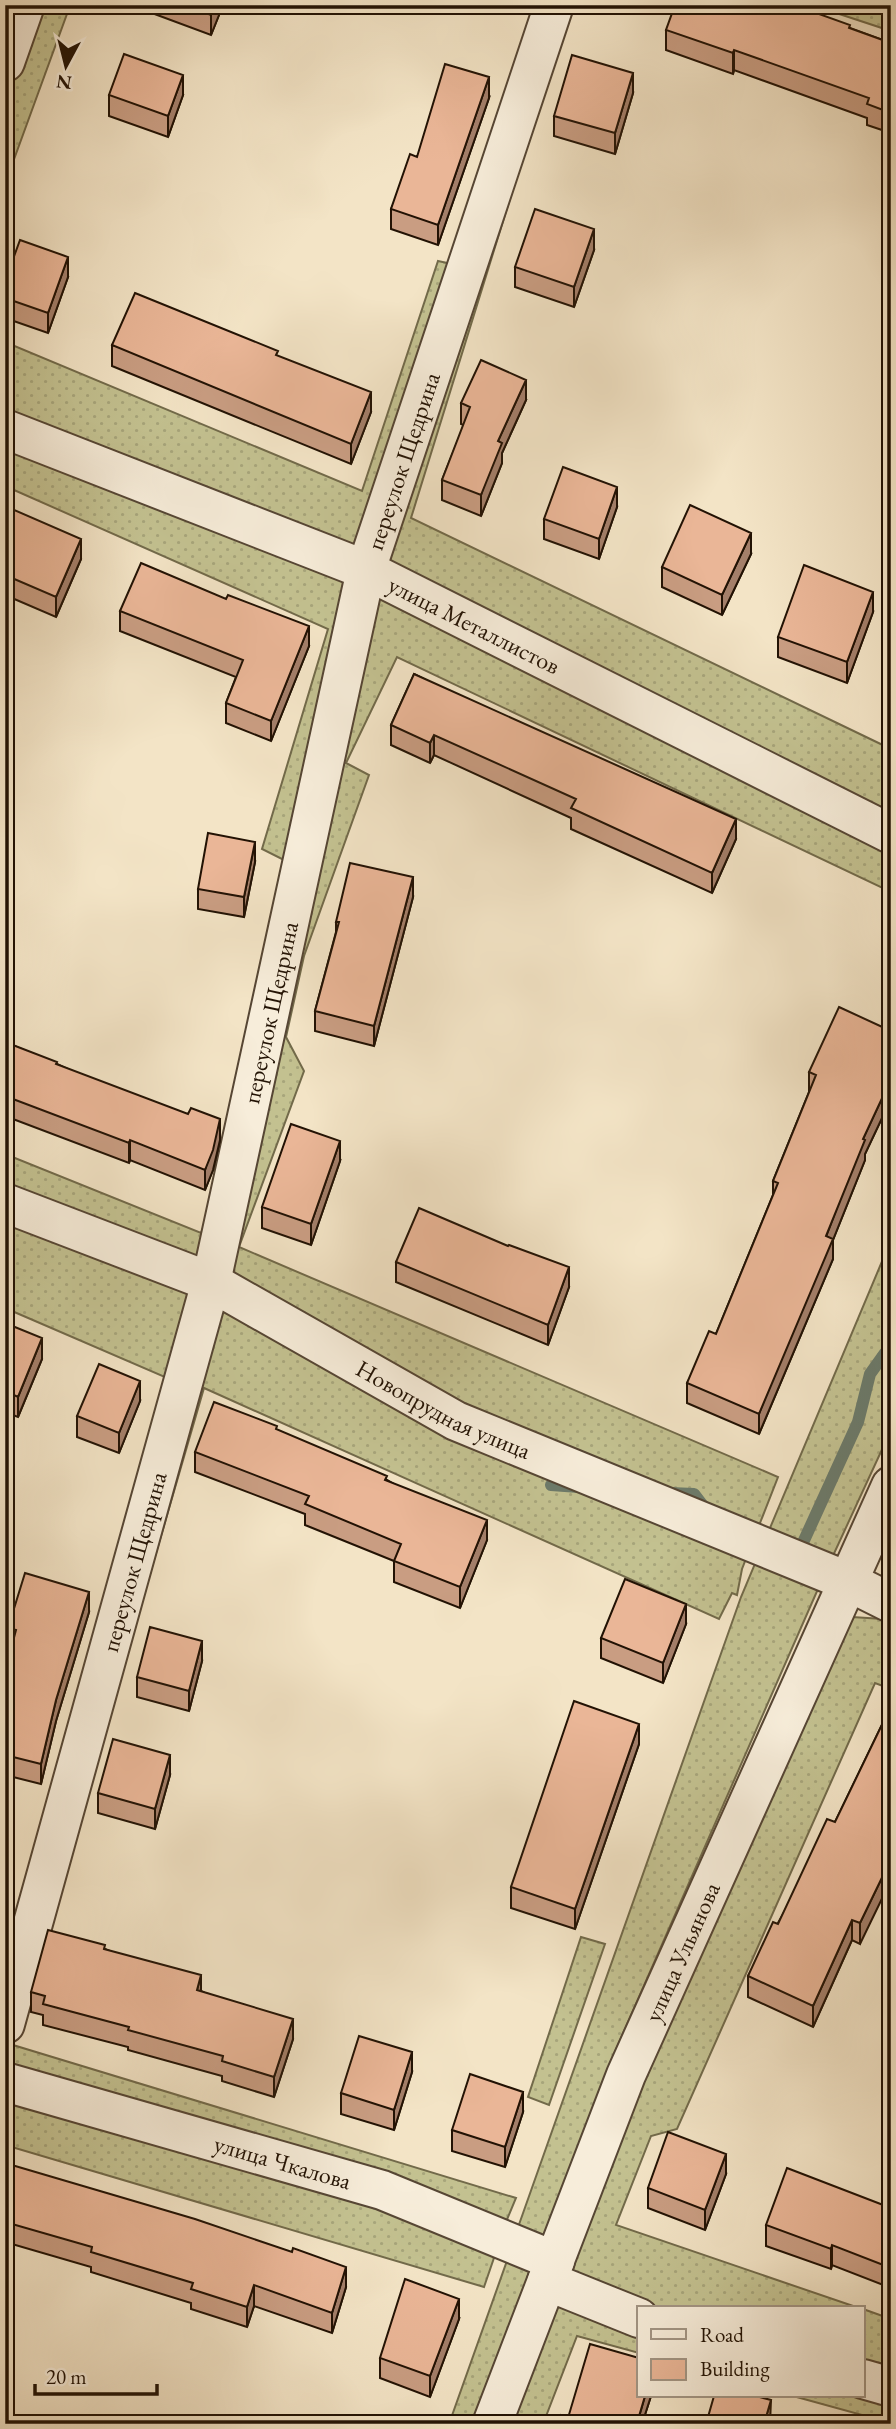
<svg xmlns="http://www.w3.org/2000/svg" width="896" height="2429" viewBox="0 0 896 2429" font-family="'EB Garamond',serif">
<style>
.grass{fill:url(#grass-dots);stroke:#726a4a;stroke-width:2}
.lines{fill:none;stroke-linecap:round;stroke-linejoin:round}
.stream{stroke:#6c7a6a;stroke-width:12}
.street-casing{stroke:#564634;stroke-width:42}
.street{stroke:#f7edda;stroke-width:38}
.wall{fill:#c99d82;stroke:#221204;stroke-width:2}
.shaded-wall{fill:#a47f6a;stroke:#221204;stroke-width:2}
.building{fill:#eab697;stroke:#221204;stroke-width:2}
.labels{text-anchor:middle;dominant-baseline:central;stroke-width:5;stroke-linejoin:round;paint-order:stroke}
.street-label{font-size:24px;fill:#221204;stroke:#f7edda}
</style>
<defs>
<pattern id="grass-dots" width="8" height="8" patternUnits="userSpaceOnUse" patternTransform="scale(1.75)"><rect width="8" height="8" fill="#c3c190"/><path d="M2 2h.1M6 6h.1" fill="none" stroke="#a7a57b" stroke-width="1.8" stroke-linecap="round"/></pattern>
</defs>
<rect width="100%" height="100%" fill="#f3e4c6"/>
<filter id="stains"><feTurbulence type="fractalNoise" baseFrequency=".00286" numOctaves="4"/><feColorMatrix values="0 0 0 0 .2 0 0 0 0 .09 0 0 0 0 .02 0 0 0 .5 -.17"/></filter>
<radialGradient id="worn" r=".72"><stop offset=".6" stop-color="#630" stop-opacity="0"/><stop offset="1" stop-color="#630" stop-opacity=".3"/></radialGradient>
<path class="grass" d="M35 5H99L96 13 67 14 5 184V94Z
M570 5 411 518 891 749V820L376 563Z
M812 5H891V31Z
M438 261 452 264 363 559 5 417V342L362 491Z
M5 440 358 578 286 861 262 849 328 629 5 486Z
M368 582 891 849V892L397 657 346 763 369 775 304 956 286 1037 304 1071 239 1247 778 1477 742 1569 737 1595 732 1593 719 1619 204 1388 13 2045 516 2198 503 2229 5 2074V2051L217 1294Z
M234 1148 206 1271 5 1194V1154L201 1233Z
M5 1212 202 1287 167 1378 5 1308Z
M891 1240V1430L825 1573 610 2063 545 2241 516 2233 741 1597Z
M852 1617 883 1619 891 1623V1689L875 1683 677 2129 651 2136 616 2225 859 2308H649L567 2273 645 2079Z
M581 1937 605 1944 549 2105 528 2097Z
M5 2090 380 2200 496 2252 484 2287 5 2145Z
M508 2258 534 2271 475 2424H449Z
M553 2304 639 2329V2353L577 2336 543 2424H507Z
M863 2309 891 2319V2374L863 2367Z
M793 2396H863L891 2401V2423Z"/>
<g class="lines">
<path class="stream" d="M551 1485 579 1487
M670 1493 694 1494 707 1511
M792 1551 801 1547 858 1422 870 1374 885 1353 891 1352"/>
<g class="street-casing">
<g id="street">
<path d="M5 62 25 5"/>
<path id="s1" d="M5 429 366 570 891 834"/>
<path id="s2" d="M5 1203 211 1282 456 1421 847 1581 891 1603"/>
<path id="s3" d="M5 2024 211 1282 366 570 554 5"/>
<path id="s4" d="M5 2082 382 2190 555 2261"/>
<path d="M547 2281 639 2318"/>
<path d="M863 2379 891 2387"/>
<path id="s5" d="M492 2424 626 2075 891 1486"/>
</g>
</g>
<use href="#street" class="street"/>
</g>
<path class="wall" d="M141 5H223L211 35 141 9Z
M850 28 891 43V133L867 125V118L734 70 733 74 666 50V30Z
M633 93 615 154 554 136V116Z
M109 95H183L168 137 109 116Z
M489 98 438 245 391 229V209L417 157Z
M594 250 574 307 515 287V267Z
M68 277 48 333 5 318V281Z
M112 345 371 412 351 464 112 366Z
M526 400 502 453V463L481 516 442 500V480L464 425 461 424V403Z
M5 506 81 559 56 617 5 595Z
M617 507 599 559 544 539V519Z
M751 554 722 615 662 587V567Z
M120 611 309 646 271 741 226 723V703L236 677 120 631Z
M873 612 847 683 778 657V637Z
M414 674 736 839 712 893 571 829V818L434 755 430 763 391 745V725Z
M255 862 244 917 198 909V889Z
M413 897 374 1046 315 1031V1011L336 932V922Z
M891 930V963L886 961V941Z
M891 1031V1099L865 1154V1160L833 1240V1259L759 1434 687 1403V1383L716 1334 773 1195V1181L809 1092V1072Z
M5 1042 57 1064 220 1140 213 1170 205 1190 130 1160 129 1163 5 1116Z
M340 1161 311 1245 262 1228V1207Z
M396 1262 569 1287 548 1345 396 1282Z
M5 1323 42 1359 18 1417 5 1412Z
M140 1401 119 1453 77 1437V1416Z
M277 1430 387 1480 487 1540 460 1608 394 1582V1561L305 1525V1514L195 1472V1452Z
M89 1612 56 1721 41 1784 5 1775V1672L11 1649 8 1648V1628Z
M686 1624 663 1683 601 1658V1638Z
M202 1661 189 1711 137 1697V1677Z
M891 1706 860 1944 852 1940 813 2027 748 1997V1976L835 1822Z
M639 1744 575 1929 511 1908V1887Z
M170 1775 155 1829 98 1813V1793Z
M105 1949 201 1991 293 2039 274 2097 222 2081V2076L128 2050V2047L43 2025V2015L31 2012V1992Z
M412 2072 394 2130 341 2114V2093Z
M523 2112 505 2167 452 2151V2130Z
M5 2163 346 2287 332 2333 254 2306 247 2327 191 2309V2303L91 2272V2267L5 2242Z
M726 2174 705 2230 648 2208V2188Z
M891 2208V2288L832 2265 831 2269 766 2246V2225Z
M459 2319 430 2397 380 2378V2358Z
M639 2396H651L642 2424H558L568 2418Z"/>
<path class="shaded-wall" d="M215 5H223L211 35V15Z
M734 50V70L733 74V53Z
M633 73V93L615 154V133Z
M183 75V95L168 137V116Z
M489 77V98L438 245V225Z
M594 229V250L574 307V287Z
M68 257V277L48 333V313Z
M526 380V400L502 453V463L481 516V495L498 441Z
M371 392V412L351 464V444Z
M617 487V507L599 559V539Z
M751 533V554L722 615V595Z
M81 539V559L56 617V597Z
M873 592V612L847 683V662Z
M309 626V646L271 741V721Z
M434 735V755L430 763V743Z
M736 819V839L712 893V873Z
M255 842V862L244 917V897Z
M413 877V897L374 1046V1026Z
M891 1079V1099L865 1154V1160L833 1240V1259L759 1434V1414L863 1139Z
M220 1119V1140L213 1170 205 1190V1170Z
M130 1140V1160L129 1163V1143Z
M340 1141V1161L311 1245V1224Z
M569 1267V1287L548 1345V1325Z
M42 1338V1359L18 1417V1397Z
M140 1381V1401L119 1453V1433Z
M487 1520V1540L460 1608V1587Z
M89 1592V1612L56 1721 41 1784V1764L56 1700Z
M686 1604V1624L663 1683V1663Z
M202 1641V1661L189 1711V1691Z
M639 1724V1744L575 1929V1909Z
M170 1755V1775L155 1829V1809Z
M891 1859V1880L860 1944V1923Z
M12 1895V1915L5 1941V1921Z
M852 1920V1940L813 2027V2006Z
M201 1975V1996L197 1990Z
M293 2019V2039L274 2097V2077Z
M412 2052V2072L394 2130V2110Z
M523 2092V2112L505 2167V2147Z
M726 2154V2174L705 2230V2210Z
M832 2245V2265L831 2269V2249Z
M346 2267V2287L332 2333V2313Z
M254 2285V2306L247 2327V2307Z
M459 2299V2319L430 2397V2376Z
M645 2396H651L642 2424H637Z
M771 2400 770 2424H764Z"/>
<path class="building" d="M185 5H215L211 15Z
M675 5H794L850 25 849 28 891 43V113L867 104 869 98 734 50 733 53 666 30Z
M124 54 183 75 168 116 109 95Z
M572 55 633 73 615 133 554 116Z
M445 64 489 77 438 225 391 209 410 154 417 157Z
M535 209 594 229 574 287 515 267Z
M20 240 68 257 48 313 5 298V281Z
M135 293 278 351 276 355 371 392 351 444 112 345Z
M481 360 526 380 498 441 502 443 481 495 442 480 470 407 461 403Z
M563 467 617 487 599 539 544 519Z
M690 505 751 533 722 595 662 567Z
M5 506 81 539 56 597 5 575Z
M141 563 226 599 228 595 309 626 271 721 226 703 243 660 120 611Z
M804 565 873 592 847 662 778 637Z
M414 674 736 819 712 873 571 808 576 799 434 735 430 743 391 725Z
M208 833 255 842 244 897 198 889Z
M350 863 413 877 374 1026 315 1011 339 922H336Z
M891 930V943L886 941Z
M839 1007 891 1031V1079L863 1139 865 1140 826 1236 833 1239 759 1414 687 1383 709 1331 716 1334 778 1183 773 1181 816 1075 809 1072Z
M5 1042 57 1062 56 1064 188 1114 191 1108 220 1119 213 1150 205 1170 130 1140 129 1143 5 1096Z
M291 1124 340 1141 311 1224 262 1207Z
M419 1208 508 1246 509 1245 569 1267 548 1325 396 1262Z
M5 1323 42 1338 18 1397 5 1391Z
M99 1364 140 1381 119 1433 77 1416Z
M214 1402 277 1426 276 1429 387 1476 385 1480 487 1520 460 1587 394 1561 401 1544 305 1504 309 1496 195 1452Z
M25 1573 89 1592 56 1700 41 1764 5 1755V1672L16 1630 8 1628Z
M625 1579 686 1604 663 1663 601 1638Z
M150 1627 202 1641 189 1691 137 1677Z
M574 1701 639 1724 575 1909 511 1887Z
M891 1706V1859L860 1923 852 1920 813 2006 748 1976 773 1922 778 1924 827 1819 835 1822Z
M113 1739 170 1755 155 1809 98 1793Z
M5 1893 12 1895 5 1921Z
M48 1930 105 1945 104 1949 201 1975 197 1990 293 2019 274 2077 222 2061 223 2056 128 2030 129 2027 43 2004 45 1996 31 1992Z
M359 2036 412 2052 394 2110 341 2093Z
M470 2074 523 2092 505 2147 452 2130Z
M668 2132 726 2154 705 2210 648 2188Z
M5 2163 195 2219 292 2252 293 2248 346 2267 332 2313 254 2285 247 2307 191 2289 193 2283 91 2252 92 2247 5 2222Z
M787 2168 891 2208V2268L832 2245 831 2249 766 2225Z
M405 2279 459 2299 430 2376 380 2358Z
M590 2344 639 2358V2396H645L637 2423 622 2419 620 2424H558L561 2415 568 2418Z
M714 2396H756L771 2400 764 2424H706Z"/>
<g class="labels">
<g class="street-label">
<text stroke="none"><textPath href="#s3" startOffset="1614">переулок Щедрина</textPath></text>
<text stroke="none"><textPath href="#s1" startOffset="509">улица Металлистов</textPath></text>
<text stroke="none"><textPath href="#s3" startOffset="1046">переулок Щедрина</textPath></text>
<text stroke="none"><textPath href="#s2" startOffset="486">Новопрудная улица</textPath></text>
<text stroke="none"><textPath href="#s3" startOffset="480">переулок Щедрина</textPath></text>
<text stroke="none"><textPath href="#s5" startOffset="509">улица Ульянова</textPath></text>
<text stroke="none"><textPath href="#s4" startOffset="289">улица Чкалова</textPath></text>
</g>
</g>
<rect width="896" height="2429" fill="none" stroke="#f3e4c6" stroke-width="28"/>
<rect x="7" y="7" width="882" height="2415" fill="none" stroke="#221204" stroke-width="3.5"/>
<rect x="14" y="14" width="868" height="2401" fill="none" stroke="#221204" stroke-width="2"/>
<rect x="637" y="2306" width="228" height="91" fill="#f7edda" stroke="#a29584" stroke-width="2"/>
<rect x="651" y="2329" width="35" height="10" fill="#f7edda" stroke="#a29584" stroke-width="2"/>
<text x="700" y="2342" font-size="21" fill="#221204">Road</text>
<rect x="651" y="2359" width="35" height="21" fill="#eab697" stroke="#a29584" stroke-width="2"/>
<text x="700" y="2376" font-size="21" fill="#221204">Building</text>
<g transform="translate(66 66) rotate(187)" stroke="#f7edda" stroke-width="5" paint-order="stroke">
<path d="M0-5L12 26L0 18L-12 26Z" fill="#221204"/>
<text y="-10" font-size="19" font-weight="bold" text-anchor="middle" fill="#221204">N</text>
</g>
<path d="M35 2384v10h122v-10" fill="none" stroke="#221204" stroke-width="3.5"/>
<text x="46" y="2384" font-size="21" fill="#221204" stroke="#f7edda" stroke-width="5" paint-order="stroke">20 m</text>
<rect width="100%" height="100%" filter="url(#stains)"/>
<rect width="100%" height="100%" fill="url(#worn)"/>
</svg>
